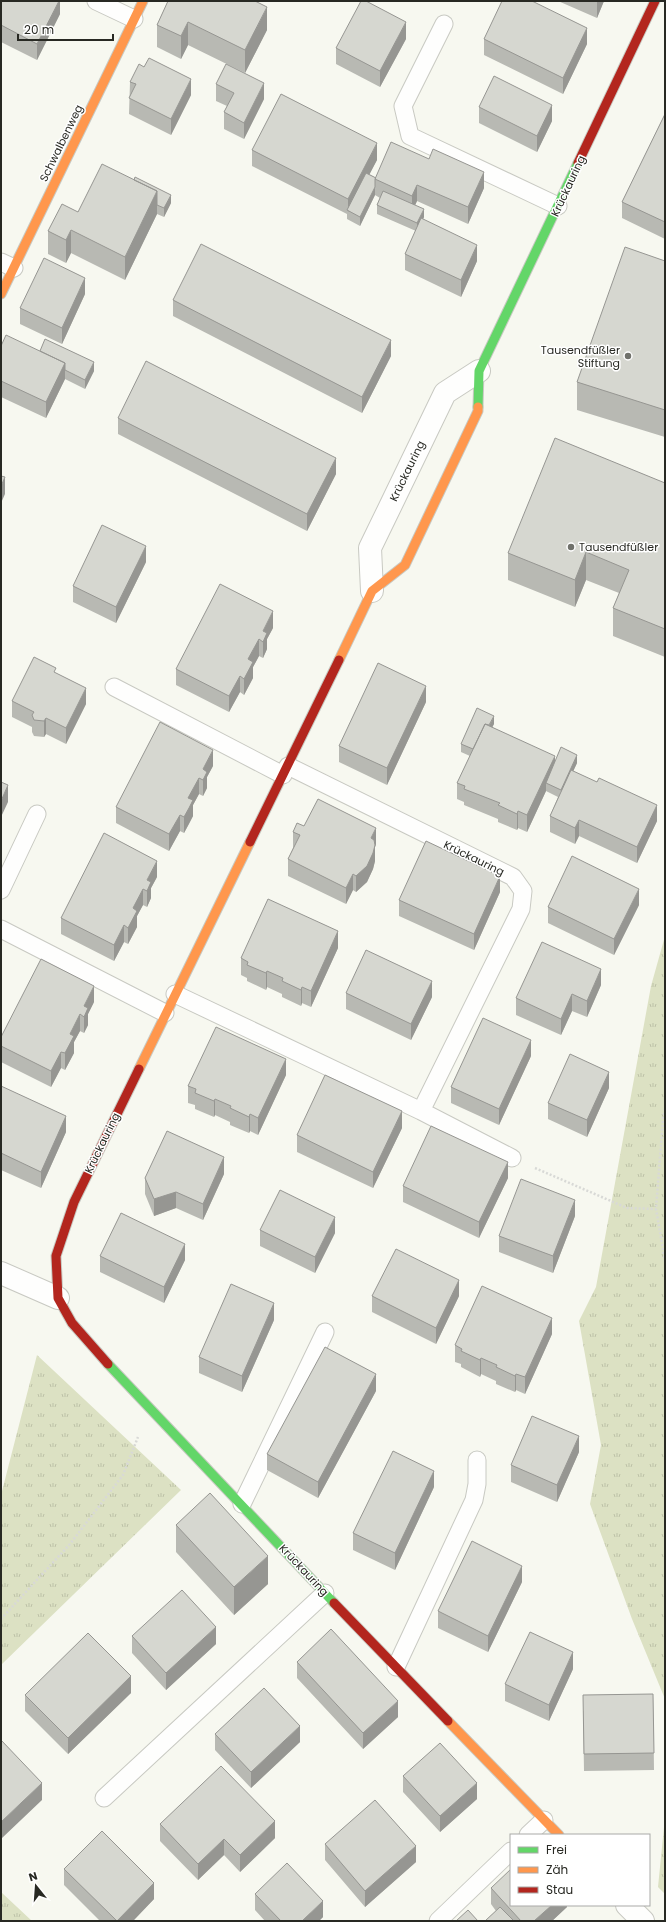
<svg xmlns="http://www.w3.org/2000/svg" width="666" height="1922" viewBox="0 0 666 1922" font-family="Poppins,sans-serif">
<style>
.grass{fill:url(#grass-tufts)}
.lines{fill:none;stroke-linecap:round;stroke-linejoin:round}
.lane-casing{stroke:#c8c9c2;stroke-width:19}
.street-casing{stroke:#c8c9c2;stroke-width:24}
.fast-casing{stroke:#c8c9c2;stroke-width:11}
.slow-casing{stroke:#c8c9c2;stroke-width:11}
.jam-casing{stroke:#c8c9c2;stroke-width:11}
.path{stroke:#d8d9d6;stroke-width:2.5;stroke-dasharray:2 2;stroke-linecap:butt}
.lane{stroke:#fefefd;stroke-width:17}
.street{stroke:#fefefd;stroke-width:22}
.fast{stroke:#63d668;stroke-width:9}
.slow{stroke:#ff974d;stroke-width:9}
.jam{stroke:#b3261e;stroke-width:9}
.wall{fill:#b8b9b3}
.shaded-wall{fill:#969692}
.building{fill:#d6d7d0;stroke:#969692}
.poi-dot{fill:#70716b;stroke:#fff;stroke-width:1.5}
.labels{text-anchor:middle;dominant-baseline:central;stroke-width:3;stroke-linejoin:round;paint-order:stroke}
.street-label{font-size:11px;fill:#282923;stroke:#fff}
.poi-label{font-size:11px;fill:#282923;stroke:#fff;text-anchor:end}
</style>
<defs>
<pattern id="grass-tufts" width="24" height="20" patternUnits="userSpaceOnUse"><rect width="24" height="20" fill="#dce1c3"/><path d="M3 7l-1-3M5 7V3M7 7l1-3M15 17l-1-3M17 17v-4M19 17l1-3" fill="none" stroke="#bdc1a7"/></pattern>
</defs>
<rect width="100%" height="100%" fill="#f7f8f0"/>
<path class="grass" d="M665 936V1699L632 1619 590 1504 601 1445 579 1321 596 1287 651 986Z
M37 1355 181 1490 1 1665V1495Z
M665 1817V1894L658 1887Z
M1 1892 32 1921H1Z"/>
<g class="lines">
<g class="lane-casing">
<path id="lane" d="M96 1 134 19
M444 24 403 106 410 136 558 206
M1 262 14 268
M114 687 283 775
M288 766 513 877 523 891 521 909 421 1111
M1 890 37 814
M1 929 165 1013
M175 994 421 1111 512 1158
M242 1504 325 1332
M396 1667 474 1500 477 1484V1460
M104 1798 325 1593
M528 1835 544 1820
M438 1921 511 1851"/>
</g>
<g class="street-casing">
<path id="street" d="M372 591 370 548 388 511 445 393 479 371
M1 1273 58 1298
M627 1905 643 1921"/>
</g>
<g class="fast-casing">
<path id="fast" d="M478 407 479 371 578 163
M108 1364 334 1603"/>
</g>
<g class="slow-casing">
<path id="slow" d="M1 294 143 1
M339 660 372 591 405 565 478 411V407
M139 1069 250 842
M448 1721 559 1835"/>
</g>
<g class="jam-casing">
<path id="jam" d="M578 163 655 1
M250 842 339 660
M108 1364 72 1323 58 1298 56 1256 74 1202 139 1069
M334 1603 448 1721"/>
</g>
<path class="path" d="M665 1109 663 1119 656 1209 665 1261
M535 1168 627 1208 656 1209
M1 1619 70 1544 123 1475 138 1437"/>
<use href="#lane" class="lane"/>
<use href="#street" class="street"/>
<use href="#fast" class="fast"/>
<use href="#slow" class="slow"/>
<use href="#jam" class="jam"/>
</g>
<path class="wall" d="M1 1H60V14L37 60 1 42Z
M168 1 267 30 245 73 188 45 181 59 157 47V25Z
M558 1H604L597 18Z
M406 39 380 87 336 64V48Z
M484 39 587 44 563 94 484 55Z
M144 67 191 95 171 135 129 114 130 82Z
M216 84 264 99 244 139 224 129V112L227 106 216 101Z
M479 107 552 121 537 152 479 123Z
M665 114V239L622 218V202Z
M252 150 377 160 369 174 376 178 484 188 468 224 417 201 415 205 424 217 423 219 477 261 461 297 405 270V254L416 231 377 214V205L380 198 375 195 360 226 347 219V214L252 166Z
M171 203 164 217 157 214 125 280 71 253 66 263 48 254V231L78 212Z
M665 261V437L577 410V382Z
M85 294 62 344 20 324V308Z
M173 300 391 356 362 413 173 316Z
M1 346 40 351 94 371 85 389 65 379 46 418 1 397Z
M118 418 336 474 307 531 118 434Z
M665 483V657L613 636V608L619 593 586 580 575 607 508 580V553Z
M146 562 116 623 73 602V586Z
M273 628 267 639V649L263 658 259 656 253 667V678L244 695 240 692 229 712 176 685V669Z
M56 673 86 704 66 744 46 734 44 737 34 736 32 732V727L12 717V701Z
M426 702 387 785 339 762V746Z
M494 724 492 727 555 761 577 763 573 771 657 821 637 863 579 836 575 844 550 832V816L558 797 546 791 527 832 518 828 517 830 498 822V819L464 805V802L457 799V783L470 756 461 752V744Z
M213 766 207 777V788L203 796 199 794 193 805V816L189 824 184 833 180 831 169 851 116 823V807Z
M304 826 376 844 375 847V861L373 869 367 882 356 892 353 890 346 904 288 876V859L293 848V832Z
M157 877 151 888V898L147 907 143 905 137 916V927L128 944 124 942 114 961 61 934V918Z
M500 892 474 950 399 916V900Z
M639 905 614 955 548 923V907Z
M338 948 311 1007 302 1003 301 1006 282 997V994L267 987 266 990 247 981V978L241 975V958Z
M601 985 587 1017 572 1011 561 1035 516 1015V998Z
M346 993 432 997 411 1040 346 1009Z
M94 1002 88 1014V1025L84 1033 80 1031 74 1042V1053L65 1070 61 1068 51 1087 1 1062V1037Z
M531 1056 499 1125 451 1103V1087Z
M286 1075 258 1135 250 1131 249 1133 230 1125V1122L215 1115 214 1117 195 1109V1105L188 1103V1086Z
M1 1086 66 1132 41 1188 1 1170Z
M609 1088 587 1137 548 1119V1103Z
M402 1128 373 1188 297 1152V1135Z
M224 1174 203 1220 176 1208 154 1216 145 1194V1178Z
M508 1178 479 1238 403 1202V1186Z
M575 1216 553 1273 499 1252V1236Z
M260 1230 335 1233 315 1273 260 1246Z
M100 1256 185 1260 164 1303 100 1272Z
M372 1296H459L436 1344 372 1312Z
M274 1320 242 1392 199 1373V1357Z
M552 1334 525 1394 516 1390 515 1392 496 1384V1381L481 1374 480 1377 461 1367V1364L455 1362V1345Z
M376 1391 318 1498 267 1470V1454Z
M579 1452 557 1502 511 1482V1465Z
M434 1487 395 1570 353 1550V1533Z
M176 1525 268 1584 234 1615 176 1552Z
M522 1582 488 1652 438 1628V1611Z
M132 1636 216 1644 166 1690 132 1653Z
M297 1662 398 1717 363 1749 297 1678Z
M573 1669 549 1721 505 1701V1684Z
M131 1693 68 1754 25 1711V1695Z
M653 1694 654 1770 584 1771 583 1711Z
M215 1734 300 1742 251 1788 215 1750Z
M403 1776 477 1799 440 1832 403 1792Z
M160 1824 275 1838 240 1872 224 1855 198 1880 160 1841Z
M325 1844 416 1862 365 1907 325 1860Z
M64 1869 154 1899 133 1921H100L64 1885Z
M491 1888 567 1905V1907L552 1921H485L496 1911 491 1904Z
M255 1894 323 1917 319 1921H265L255 1910Z"/>
<path class="shaded-wall" d="M59 1H60V14L37 60V44Z
M597 1H604L597 18Z
M267 7V30L245 73V50Z
M188 22V45L181 59V36Z
M406 22V39L380 87V71Z
M587 28V44L563 94V78Z
M191 79V95L171 135V119Z
M264 83V99L244 139V123Z
M552 105V121L537 152V136Z
M377 143V160L350 212 348 211V199Z
M484 172V188L468 224V207Z
M417 185V201L412 212V196Z
M375 187V195L360 226V217Z
M157 191V214L125 280V257Z
M171 195V203L164 217V208Z
M424 209V217L417 232V223Z
M71 230V253L66 263V240Z
M477 245V261L461 297V280Z
M85 278V294L62 344V328Z
M391 340V356L362 413V397Z
M94 362V371L85 389V380Z
M65 363V379L46 418V402Z
M336 458V474L307 531V514Z
M5 477V494L1 503V486Z
M146 546V562L116 623V607Z
M586 552V580L575 607V580Z
M273 611V628L267 639V649L263 658V631Z
M259 639V656L253 667V678L244 695V679L248 659Z
M240 676V692L229 712V696Z
M426 686V702L387 785V768Z
M86 688V704L66 744V728Z
M494 716V724L476 759V751Z
M46 718V734L44 737V721Z
M213 750V766L207 777V788L203 796V769Z
M577 755V763L561 798V790Z
M555 756V772L546 783V791L527 832V815Z
M199 778V794L193 805V816L184 833V817L188 798Z
M8 785V802L1 817V801Z
M657 805V821L637 863V847Z
M518 811V828L517 830V814Z
M180 815V831L169 851V834Z
M579 820V836L575 844V828Z
M376 828V844L375 847V861L373 869 367 882 356 892V876L371 838Z
M157 861V877L151 888V898L147 907V880Z
M353 874V890L346 904V888Z
M500 876V892L474 950V934Z
M143 889V905L137 916V927L128 944V928L133 908Z
M639 889V905L614 955V939Z
M124 925V942L114 961V945Z
M338 931V948L311 1007V991Z
M601 969V985L587 1017V1001Z
M267 971V987L266 990V973Z
M432 981V997L411 1040V1024Z
M94 986V1002L88 1014V1025L84 1033V1006Z
M302 987V1003L301 1006V990Z
M572 994V1011L561 1035V1019Z
M80 1014V1031L74 1042V1053L65 1070V1053L70 1034Z
M531 1040V1056L499 1125V1109Z
M61 1052V1068L51 1087V1071Z
M286 1059V1075L258 1135V1118Z
M609 1072V1088L587 1137V1120Z
M215 1099V1115L214 1117V1101Z
M402 1111V1128L373 1188V1172Z
M250 1114V1131L249 1133V1117Z
M66 1116V1132L41 1188V1172Z
M224 1157V1174L203 1220V1204Z
M508 1162V1178L479 1238V1222Z
M176 1192V1208L154 1216V1199Z
M575 1200V1216L553 1273V1256Z
M335 1217V1233L315 1273V1257Z
M185 1244V1260L164 1303V1287Z
M459 1280V1296L436 1344V1328Z
M274 1303V1320L242 1392V1376Z
M552 1318V1334L525 1394V1377Z
M481 1358V1374L480 1377V1360Z
M376 1374V1391L318 1498V1482Z
M516 1374V1390L515 1392V1376Z
M579 1436V1452L557 1502V1485Z
M434 1471V1487L395 1570V1553Z
M268 1556V1584L234 1615V1587Z
M522 1566V1582L488 1652V1636Z
M216 1627V1644L166 1690V1673Z
M573 1652V1669L549 1721V1705Z
M131 1676V1693L68 1754V1738Z
M398 1701V1717L363 1749V1733Z
M300 1726V1742L251 1788V1772Z
M42 1783V1800L1 1839V1822Z
M477 1783V1799L440 1832V1816Z
M275 1821V1838L240 1872V1855Z
M224 1839V1855L198 1880V1864Z
M416 1846V1862L365 1907V1891Z
M154 1883V1899L133 1921H117Z
M323 1901V1917L319 1921H302Z
M552 1905H567V1907L552 1921H534Z"/>
<path class="building" d="M1 1H59L37 44 1 25Z
M168 1H255L267 7 245 50 188 22 181 36 157 25Z
M361 1H366L406 22 380 71 336 48Z
M502 1H532L587 28 563 78 484 39Z
M149 58 191 79 171 119 129 98 136 84 130 82 139 64 144 67Z
M226 64 264 83 244 123 224 112 234 93 216 84Z
M494 76 552 105 537 136 479 107Z
M281 94 377 143 348 199 252 150Z
M665 114V222L622 202Z
M391 142 429 159 433 149 484 172 468 207 417 185 412 196 375 179Z
M102 164 157 191 125 257 71 230 66 240 48 231 62 204 78 212Z
M366 173 376 178 375 179V187L360 217 347 210Z
M135 177 171 195 164 208 157 205V191L134 180Z
M383 191 424 209 417 223 377 205Z
M421 218 477 245 461 280 405 254Z
M201 244 391 340 362 397 173 300Z
M625 247 665 261V410L577 382Z
M44 258 85 278 62 328 20 308Z
M6 335 65 363 46 402 1 381V346Z
M45 339 94 362 85 380 65 370V363L40 351Z
M146 361 336 458 307 514 118 418Z
M555 438 665 483V629L613 608 629 570 586 552 575 580 508 553Z
M1 476 5 477 1 486Z
M102 525 146 546 116 607 73 586Z
M220 584 273 611 263 631 267 633 263 642 259 639 248 659 253 662 244 679 240 676 229 696 176 669Z
M34 657 56 668 54 672 86 688 66 728 46 718 44 721 34 720 32 715 34 712 12 701Z
M378 663 426 686 387 768 339 746Z
M477 708 494 716 489 725 485 724 473 749 461 744Z
M160 722 213 750 203 769 207 772 203 780 199 778 188 798 193 800 189 808 184 817 180 815 169 834 116 807Z
M485 724 555 756 527 815 518 811 517 814 498 805 500 803 464 789 465 786 457 783Z
M561 747 577 755 561 790 546 783Z
M571 770 597 782 599 778 657 805 637 847 579 820 575 828 550 816Z
M1 782 8 785 1 801Z
M318 799 376 828 371 838 374 840 375 845 373 853 367 866 356 876 353 874 346 888 288 859 300 835 293 832 297 823 304 826Z
M104 833 157 861 147 880 151 882 147 891 143 889 133 908 137 911 128 928 124 925 114 945 61 918Z
M426 841 500 876 474 934 399 900Z
M572 856 639 889 614 939 548 907Z
M268 899 338 931 311 991 302 987 301 990 282 981 283 978 267 971 266 973 247 965 248 962 241 958Z
M542 942 601 969 587 1001 572 994 561 1019 516 998Z
M366 950 432 981 411 1024 346 993Z
M41 959 94 986 84 1006 88 1008 84 1017 80 1014 70 1034 74 1036 65 1053 61 1052 51 1071 1 1046V1037Z
M483 1018 531 1040 499 1109 451 1087Z
M216 1027 286 1059 258 1118 250 1114 249 1117 230 1108 231 1106 215 1099 214 1101 195 1093 196 1089 188 1086Z
M570 1054 609 1072 587 1120 548 1103Z
M325 1075 402 1111 373 1172 297 1135Z
M1 1086 66 1116 41 1172 1 1153Z
M431 1126 508 1162 479 1222 403 1186Z
M167 1131 224 1157 203 1204 176 1192 154 1199 145 1178Z
M521 1179 575 1200 553 1256 499 1236Z
M280 1190 335 1217 315 1257 260 1230Z
M121 1213 185 1244 164 1287 100 1256Z
M396 1249 459 1280 436 1328 372 1296Z
M231 1284 274 1303 242 1376 199 1357Z
M482 1286 552 1318 525 1377 516 1374 515 1376 496 1367 497 1365 481 1358 480 1360 461 1351 462 1349 455 1345Z
M325 1347 376 1374 318 1482 267 1454Z
M532 1416 579 1436 557 1485 511 1465Z
M393 1451 434 1471 395 1553 353 1533Z
M210 1493 268 1556 234 1587 176 1525Z
M472 1541 522 1566 488 1636 438 1611Z
M182 1590 216 1627 166 1673 132 1636Z
M331 1629 398 1701 363 1733 297 1662Z
M530 1632 573 1652 549 1705 505 1684Z
M88 1633 131 1676 68 1738 25 1695Z
M264 1688 300 1726 251 1772 215 1734Z
M653 1694 654 1753 584 1754 583 1695Z
M1 1740 42 1783 1 1822Z
M440 1743 477 1783 440 1816 403 1776Z
M221 1766 275 1821 240 1855 224 1839 198 1864 160 1824Z
M375 1800 416 1846 365 1891 325 1844Z
M102 1831 154 1883 117 1921 64 1869Z
M287 1863 323 1901 302 1921H281L255 1894Z
M511 1869V1905H552L534 1921H521L491 1888Z
M500 1907 514 1921H485Z
M468 1910 478 1921H456Z"/>
<g class="poi-dot">
<circle cx="628" cy="356" r="4"/>
<circle cx="571" cy="547" r="4"/>
</g>
<g class="labels">
<g class="street-label">
<text transform="translate(61 143) rotate(-64)">Schwalbenweg</text>
<text transform="translate(568 186) rotate(-65)">Krückauring</text>
<text transform="translate(407 471) rotate(-64)">Krückauring</text>
<text transform="translate(474 858) rotate(26)">Krückauring</text>
<text transform="translate(102 1143) rotate(-64)">Krückauring</text>
<text transform="translate(304 1570) rotate(47)">Krückauring</text>
</g>
<g class="poi-label">
<text x="620" y="350">Tausendfüßler<tspan x="620" dy="13">Stiftung</tspan></text>
<text x="579" y="547" text-anchor="start">Tausendfüßler</text>
</g>
</g>
<rect width="666" height="1922" fill="none" stroke="#282923" stroke-width="4"/>
<rect x="510" y="1834" width="140" height="72" fill="#ffffff" stroke="#a9a9a7"/>
<rect x="518" y="1847" width="20" height="6" fill="#63d668" stroke="#a9a9a7"/>
<text x="546" y="1854" font-size="12" fill="#282923">Frei</text>
<rect x="518" y="1867" width="20" height="6" fill="#ff974d" stroke="#a9a9a7"/>
<text x="546" y="1874" font-size="12" fill="#282923">Zäh</text>
<rect x="518" y="1887" width="20" height="6" fill="#b3261e" stroke="#a9a9a7"/>
<text x="546" y="1894" font-size="12" fill="#282923">Stau</text>
<g transform="translate(36 1886) rotate(343)" stroke="#ffffff" stroke-width="3" paint-order="stroke">
<path d="M0-3L7 15L0 10L-7 15Z" fill="#282923"/>
<text y="-6" font-size="11" font-weight="bold" text-anchor="middle" fill="#282923">N</text>
</g>
<path d="M18 34v6h95v-6" fill="none" stroke="#282923" stroke-width="2"/>
<text x="24" y="34" font-size="12" fill="#282923" stroke="#ffffff" stroke-width="3" paint-order="stroke">20 m</text>
</svg>
